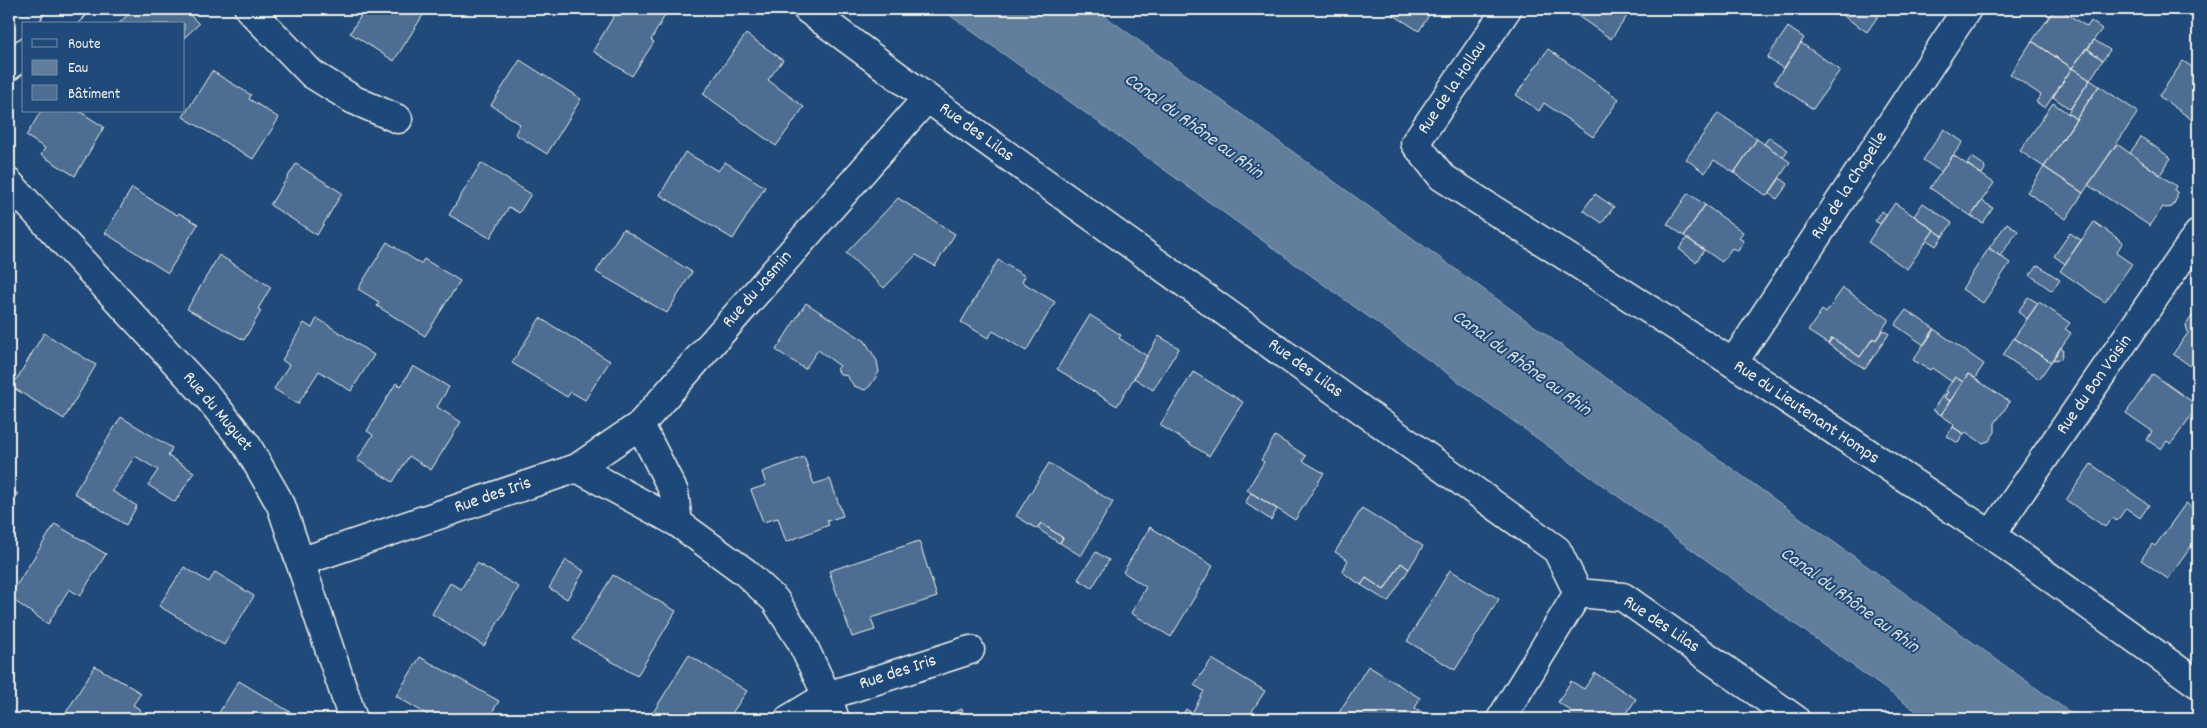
<svg xmlns="http://www.w3.org/2000/svg" width="2207" height="728" viewBox="0 0 2207 728" font-family="Dekko,sans-serif">
<style>
.water{fill:#627e9d;stroke:#9cacbb}
.building{fill:#4d6e92;stroke:#f4f1e8}
.lines{fill:none;stroke-linecap:round;stroke-linejoin:round}
.minor-casing{stroke:#f4f1e8;stroke-width:31}
.minor{stroke:#1f4a7a;stroke-width:28}
.labels{text-anchor:middle;dominant-baseline:central;stroke-width:4;stroke-linejoin:round;paint-order:stroke}
.street-label{font-size:18px;fill:#f4f1e8;stroke:#1f4a7a}
.water-label{font-size:19px;font-style:italic;fill:#dee0dd;stroke:#1f4a7a}
</style>
<rect width="100%" height="100%" fill="#1f4a7a"/>
<filter id="ink" filterUnits="userSpaceOnUse"><feTurbulence type="fractalNoise" baseFrequency=".02" numOctaves="2"/><feDisplacementMap in="SourceGraphic" scale="10" xChannelSelector="R" yChannelSelector="G"/><feConvolveMatrix kernelMatrix="1 2 1 2 8 2 1 2 1" color-interpolation-filters="sRGB"/></filter>
<g filter="url(#ink)">
<path class="water" d="M941 9H1095L2079 719H1927Z"/>
<path class="building" d="M134 9 140 11 143 9H184L199 24 184 38V24H118Z
M365 9H419L425 12 394 61 350 33Z
M618 9H666L668 10 651 40 654 42 632 76 593 51Z
M1395 9H1433L1419 31 1392 14Z
M1575 9H1632L1611 39 1572 12Z
M1833 9H1883L1867 32Z
M2055 9H2060L2087 27 2091 21 2102 29 2072 68 2032 41Z
M1788 27 1804 38 1784 69 1767 58Z
M746 34 783 60 768 80 804 107 776 146 703 94Z
M2094 40 2110 50 2103 60 2088 49Z
M2032 41 2072 68 2045 108 2036 102 2041 95 2010 74Z
M1801 43 1840 70 1813 109 1774 82Z
M2086 48 2103 60 2090 80 2072 68Z
M1548 49 1619 99 1593 137 1544 103 1539 111 1516 95Z
M520 60 581 99 547 154 515 134 520 124 491 105Z
M2183 61 2198 71V124L2159 96Z
M2072 68 2090 80 2070 109 2053 97Z
M212 71 251 95 249 99 279 118 253 159 183 117Z
M2090 80 2099 86 2076 119 2068 113Z
M2099 86 2138 112 2083 193 2044 167Z
M2053 103 2076 119 2044 167 2020 151Z
M41 111H79L104 127 75 176 41 155 45 148 26 136Z
M1718 113 1757 139 1734 173 1714 160 1705 173 1686 159Z
M1944 129 1963 142 1941 172 1923 160Z
M1769 137 1788 150 1783 157 1764 144Z
M2141 137 2171 158 2160 175 2130 153Z
M1757 139 1790 162 1767 196 1734 173Z
M2117 144 2176 186 2174 190 2177 192V198L2172 207 2166 208 2163 207 2150 226 2088 185Z
M685 152 718 171 725 162 765 187 733 239 660 195Z
M1953 155 1994 183 1971 216 1930 188Z
M1972 157 1984 165 1985 169 1982 174 1967 164Z
M481 163 531 194 519 213 509 207 490 238 449 215Z
M296 164 342 193 317 235 270 205Z
M2044 167 2083 193 2066 219 2027 192Z
M1780 178 1788 184 1777 199 1769 194Z
M132 188 177 215 179 213 198 224 168 273 105 233Z
M1688 193 1705 205 1684 236 1667 224Z
M1595 194 1614 207 1602 223 1583 210Z
M898 198 955 234 935 266 916 255 884 288 846 253Z
M1982 201 1993 208 1983 223 1971 216Z
M1895 203 1934 230 1907 269 1868 242Z
M1923 203 1952 223 1943 236 1914 216Z
M1705 205 1743 232 1739 238 1744 241 1738 251 1732 248 1722 262 1684 236Z
M1882 211 1887 215 1880 224 1875 221Z
M2094 222 2123 242 2116 253 2132 264 2105 302 2060 271Z
M2007 223 2018 231 2000 256 1989 248Z
M623 229 692 272 667 313 596 272Z
M1934 230 1943 236 1936 246 1927 240Z
M2070 233 2081 240 2065 264 2054 256Z
M1687 238 1704 250 1696 262 1679 249Z
M387 242 421 264 424 259 460 281 425 336 377 306 379 302 358 289Z
M1989 248 2010 263 1983 303 1962 289Z
M219 255 271 287 258 309 261 311 244 340 187 309Z
M998 260 1025 276 1022 282 1055 302 1026 351 993 331 988 338 961 322Z
M2038 265 2060 280 2052 291 2030 275Z
M1843 288 1889 319 1876 340 1873 338 1860 357 1832 338 1828 344 1808 331 1822 310 1826 313Z
M2028 297 2038 303 2027 319 2018 312Z
M2039 302 2070 323 2065 329 2071 333 2051 362 2014 338Z
M806 303 865 341 877 361 879 372 870 386 865 390 854 386 847 376 840 374 837 369 840 366 818 350 805 369 776 350Z
M1906 310 1935 329 1924 345 1895 325Z
M1090 315 1121 335 1119 338 1147 356 1117 406 1057 369Z
M2192 316 2198 317V371L2173 354 2188 333 2186 325Z
M317 318 374 355 351 391 319 371 298 404 274 389 289 365 282 360 304 323 312 328Z
M540 318 610 361 585 400 571 392 567 397 512 363Z
M1934 329 1984 364 1975 378 1968 374 1963 382 1955 377 1952 382 1932 368 1930 370 1913 360Z
M1883 330 1889 334 1865 369 1828 344 1832 338 1860 357 1873 338 1876 340Z
M44 333 96 365 64 419 12 387Z
M1159 336 1179 348 1153 390 1134 378Z
M2014 338 2051 362 2039 379 2003 355Z
M2061 347 2063 351 2061 359 2052 360Z
M413 366 449 387 437 407 461 422 431 470 409 456 393 482 357 460 373 435 367 431 396 383 401 386Z
M1193 372 1243 402 1209 456 1160 425Z
M1968 374 2010 402 1995 423V432L1989 441 1982 443 1966 432 1964 434 1953 427 1954 424 1941 415Z
M2153 374 2198 406 2171 444 2167 441 2161 449 2147 440 2152 431 2126 413Z
M1955 377 1963 382 1950 401 1944 397 1948 392 1946 390Z
M1946 390 1948 392 1944 397 1950 401 1941 415 1933 410Z
M121 417 172 448 168 456 194 472 175 502 148 485 158 470 135 456 112 491 137 506 126 525 74 493Z
M1953 427 1964 434 1958 443 1947 436Z
M1275 436 1306 456 1303 461 1324 473 1295 520 1247 490 1264 462 1261 460Z
M804 457 814 484 830 479 843 516 827 521 829 525 786 542 778 518 763 522 751 490 766 485 762 472Z
M1049 463 1113 502 1081 556 1060 543 1063 538 1041 523 1037 529 1016 516Z
M2091 464 2149 505 2140 518 2126 508 2117 521 2112 518 2105 527 2066 500Z
M9 488 18 494 9 510Z
M1251 493 1277 509 1271 520 1245 503Z
M2186 503 2198 512V537L2168 579 2141 560 2152 544 2155 546Z
M1362 508 1423 546 1409 569 1401 563 1384 590 1366 578 1361 585 1342 572 1348 560 1335 552Z
M1041 523 1063 538 1059 543 1037 528Z
M55 524 106 554 80 596 69 589 48 624 9 597Z
M1150 527 1213 566 1171 637 1131 613 1146 587 1123 572Z
M919 541 937 597 871 618 875 630 852 637 829 571Z
M1096 552 1109 560 1092 588 1078 579Z
M566 560 584 571 567 599 549 588Z
M477 563 519 587 484 646 432 614 450 583 461 589Z
M1401 563 1409 569 1388 602 1361 585 1366 578 1384 590Z
M184 567 209 582 215 572 254 596 224 645 159 606Z
M1450 570 1499 599 1455 670 1407 641Z
M613 575 676 611 637 676 573 639Z
M689 655 747 691 728 719H649Z
M420 657 499 701 488 719H430L431 717 396 696Z
M1212 659 1265 691 1247 719H1180L1186 709 1192 713 1204 691 1194 685Z
M95 666 141 693 133 705 141 710 135 719H62Z
M1368 666 1420 698 1415 708 1434 719H1335Z
M1595 673 1636 699 1623 719H1566L1571 711 1558 702 1571 681 1584 689Z
M239 681 295 715 292 719H215Z
M962 709 965 719H935Z"/>
<g class="lines">
<g class="minor-casing">
<path id="minor" d="M249 9 312 74 354 100 398 119
M807 9 927 98 1557 550 1578 593
M1507 9 1415 143 1442 177 1733 363 1991 535 2198 684
M55 24 72 9
M9 66 24 53
M9 183 207 396 246 444 281 505 353 719
M1733 363 1967 9
M640 425 674 492 678 523
M577 468 678 523 745 572 775 600 801 641 827 696 835 719
M1991 535 2198 234
M300 562 577 468 640 425 927 98
M1578 593 1623 597 1795 719
M789 719 827 696 970 650
M1501 719 1578 593"/>
</g>
<use href="#minor" class="minor"/>
</g>
</g>
<g class="labels">
<g class="street-label">
<text transform="translate(1453 88) rotate(-56)">Rue de la Hollau</text>
<text transform="translate(976 133) rotate(36)">Rue des Lilas</text>
<text transform="translate(1850 186) rotate(-57)">Rue de la Chapelle</text>
<text transform="translate(758 290) rotate(-49)">Rue du Jasmin</text>
<text transform="translate(1305 369) rotate(36)">Rue des Lilas</text>
<text transform="translate(2095 385) rotate(-55)">Rue du Bon Voisin</text>
<text transform="translate(217 412) rotate(50)">Rue du Muguet</text>
<text transform="translate(1806 413) rotate(34)">Rue du Lieutenant Homps</text>
<text transform="translate(493 496) rotate(-19)">Rue des Iris</text>
<text transform="translate(1661 625) rotate(34)">Rue des Lilas</text>
<text transform="translate(898 673) rotate(-18)">Rue des Iris</text>
</g>
<g class="water-label">
<text transform="translate(1193 127) rotate(36)">Canal du Rhône au Rhin</text>
<text transform="translate(1521 364) rotate(36)">Canal du Rhône au Rhin</text>
<text transform="translate(1849 601) rotate(36)">Canal du Rhône au Rhin</text>
</g>
</g>
<rect width="2207" height="728" fill="none" stroke="#1f4a7a" stroke-width="30"/>
<rect x="15" y="15" width="2177" height="698" fill="none" stroke="#f4f1e8" stroke-width="2" filter="url(#ink)"/>
<rect x="22" y="22" width="162" height="90" fill="#1f4a7a" stroke="#748da6"/>
<rect x="32" y="39" width="25" height="8" fill="#1f4a7a" stroke="#748da6"/>
<text x="68" y="48" font-size="15" fill="#f4f1e8">Route</text>
<rect x="32" y="60" width="25" height="15" fill="#627e9d" stroke="#748da6"/>
<text x="68" y="72" font-size="15" fill="#f4f1e8">Eau</text>
<rect x="32" y="85" width="25" height="15" fill="#4d6e92" stroke="#748da6"/>
<text x="68" y="98" font-size="15" fill="#f4f1e8">Bâtiment</text>
</svg>
